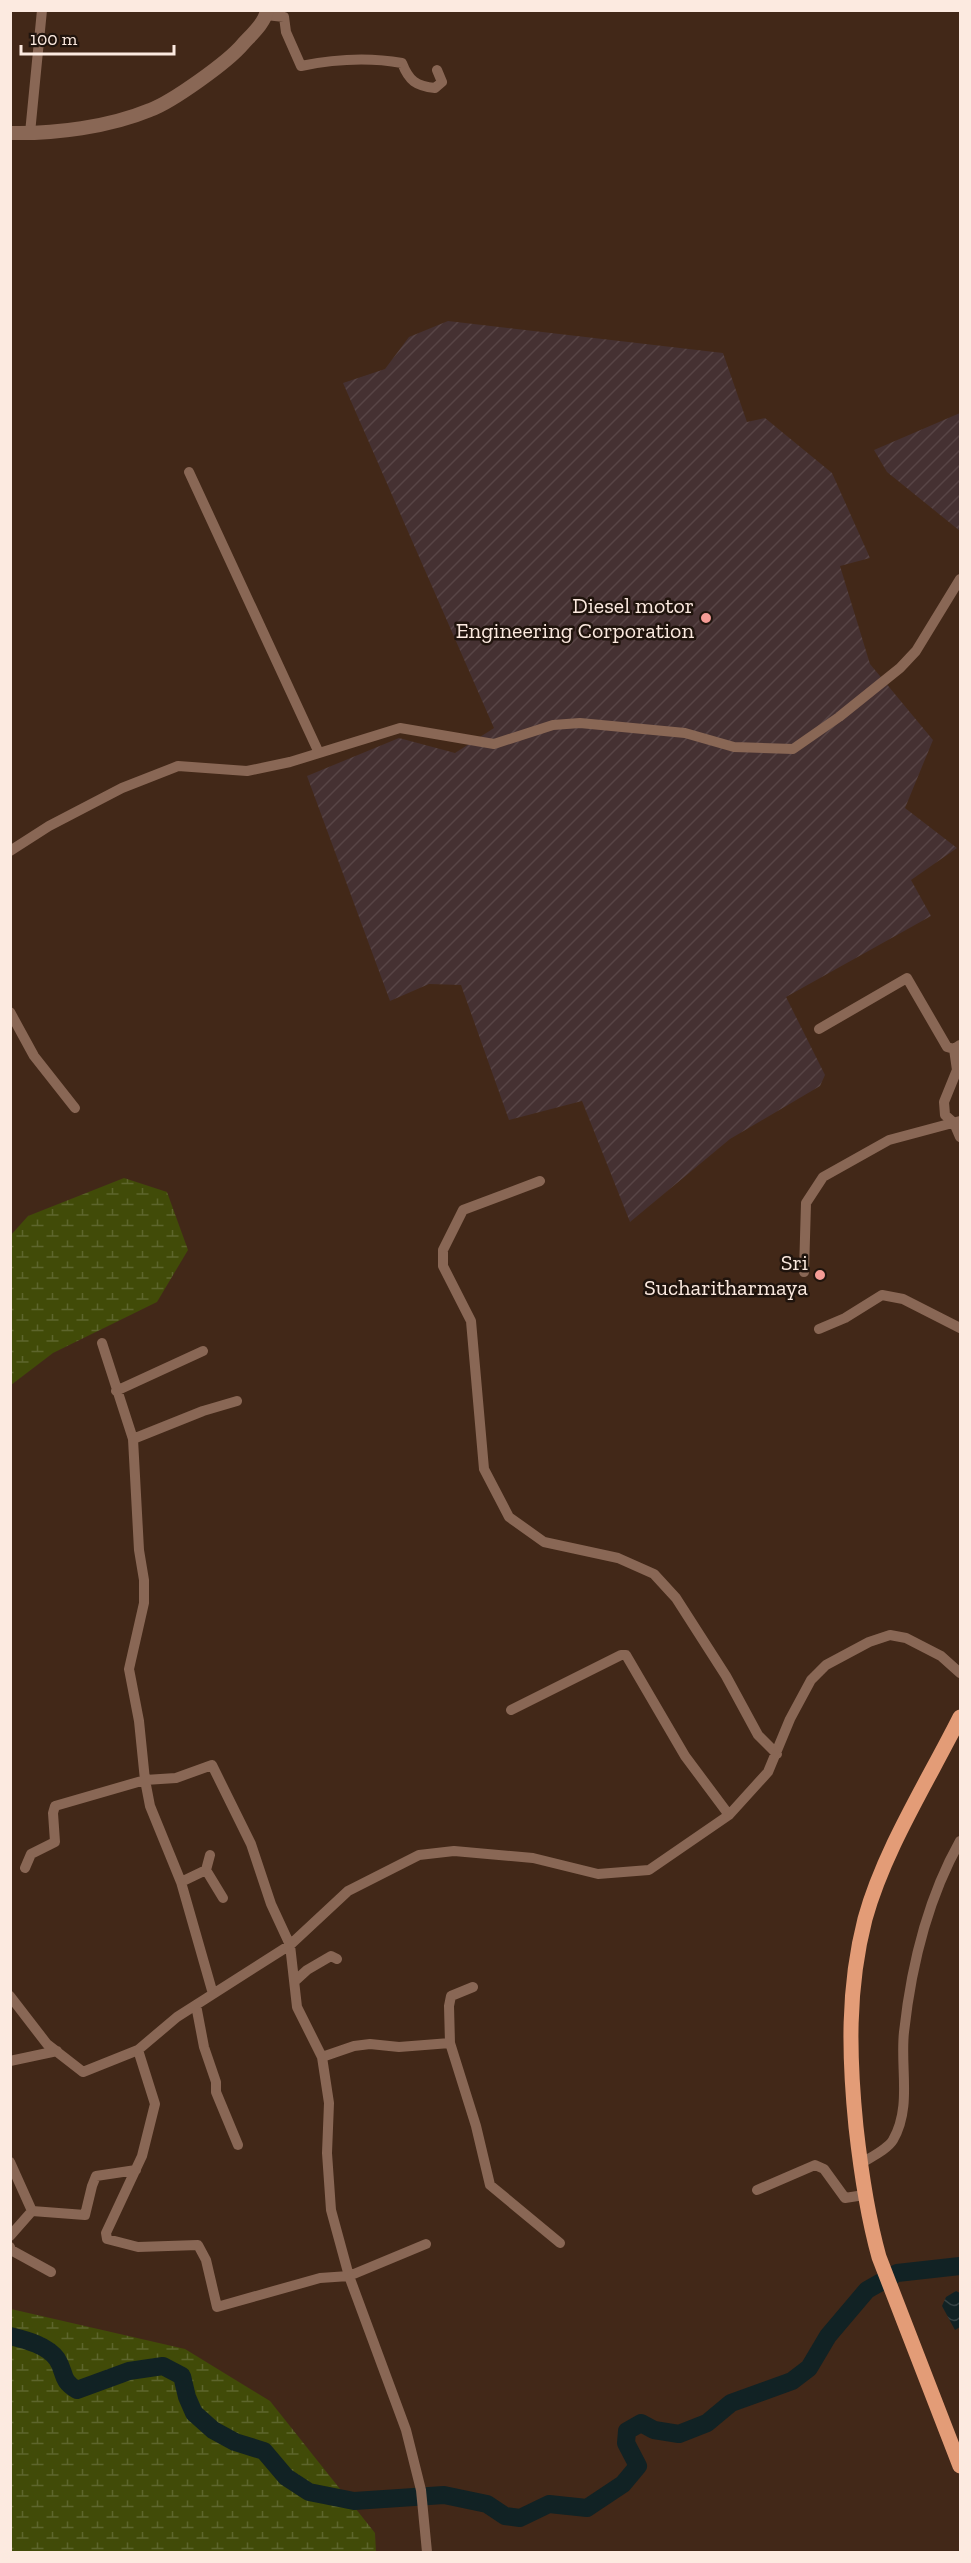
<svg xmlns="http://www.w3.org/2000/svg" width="971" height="2563" viewBox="0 0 971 2563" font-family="'Zilla Slab',serif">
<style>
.industrial{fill:url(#industrial-furrows)}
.wetland{fill:url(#wetland-marsh)}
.water{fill:url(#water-waves)}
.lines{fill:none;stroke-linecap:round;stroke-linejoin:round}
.river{stroke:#112224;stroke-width:18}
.minor{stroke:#896755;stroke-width:10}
.tertiary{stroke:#896755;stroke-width:14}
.primary{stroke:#e39c77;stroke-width:15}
.poi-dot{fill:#f59c96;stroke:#20140d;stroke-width:2}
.labels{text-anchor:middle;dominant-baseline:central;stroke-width:5;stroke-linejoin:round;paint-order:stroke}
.poi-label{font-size:22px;fill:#fceae0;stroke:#20140d;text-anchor:end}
</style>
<defs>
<pattern id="industrial-furrows" width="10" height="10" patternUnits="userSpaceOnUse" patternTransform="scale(1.5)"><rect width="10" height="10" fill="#453132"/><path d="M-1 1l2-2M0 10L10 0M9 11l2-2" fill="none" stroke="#584546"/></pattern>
<pattern id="wetland-marsh" width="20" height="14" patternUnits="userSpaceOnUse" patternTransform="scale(1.5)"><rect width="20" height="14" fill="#414b08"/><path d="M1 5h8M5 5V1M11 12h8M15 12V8" fill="none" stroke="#5d652c"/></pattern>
<pattern id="water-waves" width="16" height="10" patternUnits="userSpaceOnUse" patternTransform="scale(1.5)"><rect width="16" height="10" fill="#112224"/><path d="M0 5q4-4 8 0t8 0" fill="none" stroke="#354244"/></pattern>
</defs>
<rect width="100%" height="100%" fill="#422818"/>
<path class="industrial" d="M448 321 723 353 747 422 765 418 832 473 870 558 840 566 870 664 933 740 905 808 957 848 911 880 931 916 786 997 825 1075 820 1086 730 1139 630 1222 582 1101 509 1120 461 985 429 984 390 1001 307 776 399 738 455 753 494 728 343 383 385 369 409 337Z
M960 413V531L887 472 874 450Z"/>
<path class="wetland" d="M124 1178 167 1192 188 1250 157 1302 53 1353 11 1385V1235L28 1216Z
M11 2309 185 2349 270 2401 375 2533 376 2552H11Z"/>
<path class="water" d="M956 2291 960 2293V2327L955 2330 942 2306 946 2297Z"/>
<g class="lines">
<path class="river" d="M10 2336C26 2340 47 2345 57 2359 66 2373 60 2380 77 2390L129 2371 163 2366 182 2376 187 2397 194 2413 213 2430 235 2442 264 2451 286 2477 309 2492 354 2501 444 2495 487 2504 505 2516 520 2518 549 2504 587 2508 623 2484 638 2466 626 2443 627 2431 641 2423 654 2430 679 2434 707 2423 731 2403 792 2381 809 2368 828 2336 867 2290 897 2273 960 2266"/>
<path class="minor" d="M266 15 284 17 286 32 301 66C335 59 368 57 402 63 409 81 416 86 435 88L442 82 437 70
M30 133 42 10
M189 472 319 753
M10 851 49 826 122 788 178 766 247 771 290 762 400 728 494 744 553 725 580 723 685 733 734 747 793 749 839 717 900 668 916 651 960 579
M10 1012 34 1056 75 1108
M819 1029 907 978 947 1047 954 1049 960 1045
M954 1049 957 1070 944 1102 945 1115 954 1123 960 1137
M540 1181 463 1210 443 1250V1266L471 1321 484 1469 509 1517 544 1542 618 1558 654 1574 676 1598 726 1676 758 1735 777 1754
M804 1272 806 1203 823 1177 889 1140 960 1121
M819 1329 845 1318 882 1295 903 1299 960 1328
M116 1391 203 1351
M133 1439 203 1411 237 1401
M511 1710 621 1655H626L685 1756 729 1815
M25 1868 31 1854 55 1842 53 1813 55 1806 145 1780 150 1806 181 1882 213 1994
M206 1870 223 1898
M181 1882 206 1870 210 1855
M295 1981 307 1970 331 1956 337 1959
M10 1996 47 2044 83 2072 138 2050 177 2017 290 1945 271 1904 251 1844 212 1765 176 1778 145 1780 139 1721 129 1669 144 1603V1580L139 1550 133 1439 102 1343
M196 2005 204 2047 216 2082V2092L238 2145
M450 2043 449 2006 451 1996 473 1987
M138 2050 155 2104 142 2156 106 2233 107 2239 138 2247 198 2245 206 2260 217 2307 320 2278 349 2276 426 2244
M322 2057 354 2046 370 2044 399 2047 450 2043 476 2126 490 2185 560 2243
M10 2061 57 2051
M10 2162 32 2211
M860 2164C869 2158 887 2150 893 2140 912 2107 900 2068 904 2032 911 1968 928 1898 960 1841
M757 2190 815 2165 824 2169 845 2198 864 2195
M32 2211 85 2215 92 2186 96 2176 136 2170
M10 2236 32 2211
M10 2247 11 2250 51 2272
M427 2552 421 2490 406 2430 349 2276 331 2210 327 2153 329 2103 322 2057 297 2007 290 1945 348 1891 419 1855 454 1851 533 1858 598 1874 649 1870 729 1815 768 1772 790 1719 811 1680 826 1665 869 1642 890 1635 906 1638 941 1656 960 1673"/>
<path class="tertiary" d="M10 133C55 134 109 127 150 110 172 102 228 62 243 44 251 35 265 23 267 10"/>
<path class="primary" d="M960 1717C928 1781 884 1850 865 1919 847 1989 849 2057 856 2127 861 2172 867 2214 879 2257L960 2466"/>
</g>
<g class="poi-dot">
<circle cx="706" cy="618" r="6"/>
<circle cx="820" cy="1275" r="6"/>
</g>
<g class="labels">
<g class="poi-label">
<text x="694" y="605">Diesel motor<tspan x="694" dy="25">Engineering Corporation</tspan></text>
<text x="808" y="1262">Sri<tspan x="808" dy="25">Sucharitharmaya</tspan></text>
</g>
</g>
<rect width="971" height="2563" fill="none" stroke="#fceae0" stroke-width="24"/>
<path d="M21 45v9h153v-9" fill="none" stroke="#fceae0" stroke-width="3"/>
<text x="30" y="45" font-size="18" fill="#fceae0" stroke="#20140d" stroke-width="4.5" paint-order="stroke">100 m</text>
</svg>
